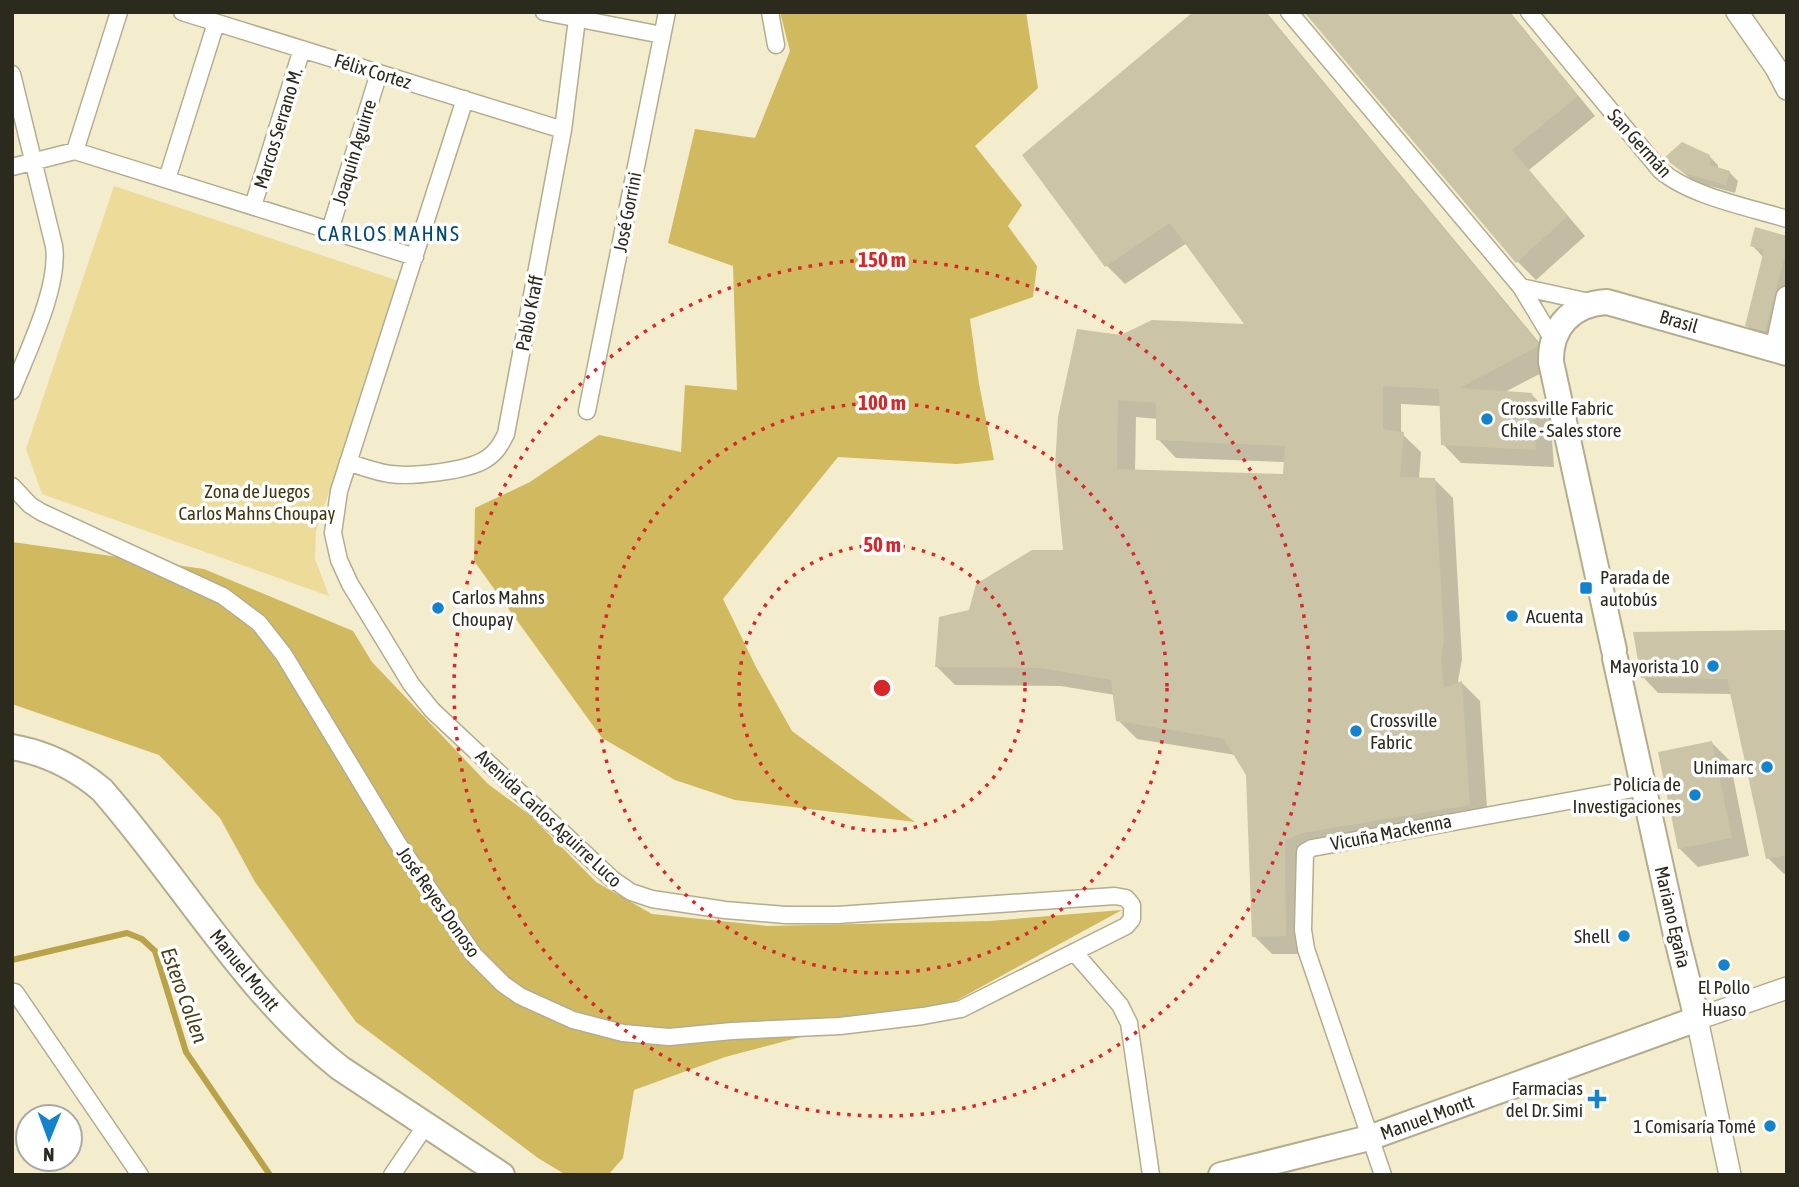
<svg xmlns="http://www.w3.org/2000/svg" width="1799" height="1187" viewBox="0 0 1799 1187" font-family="'Asap Condensed',sans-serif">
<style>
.green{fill:#eddb99}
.forest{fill:#d0b95f}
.shadow{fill:#0003;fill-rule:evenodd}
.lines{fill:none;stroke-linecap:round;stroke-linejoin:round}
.stream{stroke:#b9a247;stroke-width:6}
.building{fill:#cbc4a6;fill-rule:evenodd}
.street-casing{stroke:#b4ac8f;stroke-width:19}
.secondary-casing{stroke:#b4ac8f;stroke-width:24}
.primary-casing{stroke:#b4ac8f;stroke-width:28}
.street{stroke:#fff;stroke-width:16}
.secondary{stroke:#fff;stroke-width:21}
.primary{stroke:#fff;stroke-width:24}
.ring{fill:none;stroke:#d62828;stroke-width:3.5;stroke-dasharray:3.5 7}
.poi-dot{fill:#1383cd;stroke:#fff;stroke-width:2.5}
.labels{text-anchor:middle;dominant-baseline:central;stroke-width:7;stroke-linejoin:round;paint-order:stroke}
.street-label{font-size:19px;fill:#2c291d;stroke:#fff}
.poi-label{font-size:19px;fill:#2c291d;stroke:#fff;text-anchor:end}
.park-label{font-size:19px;fill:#40370f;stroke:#fff}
.neighbourhood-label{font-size:21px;letter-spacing:2px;fill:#004977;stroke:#fff}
.water-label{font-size:21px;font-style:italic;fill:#493f19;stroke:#fff}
.centre{fill:#d62828;stroke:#fff;stroke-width:3.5}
.ring-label{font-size:21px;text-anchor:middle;font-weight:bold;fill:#d62828;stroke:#fff;stroke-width:7;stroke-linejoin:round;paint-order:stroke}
</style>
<rect width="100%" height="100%" fill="#f3eccd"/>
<path class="green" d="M114 186 399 281 316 531 315 559 329 596 42 494 26 449Z"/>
<path class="forest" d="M780 12H1026L1038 88 975 146 1022 205 1008 226 1037 266 1033 297 970 319 979 384 994 460 957 464 838 457 723 599 756 667 792 731 915 822 735 800 675 780 602 738 474 561 475 508 530 482 599 435 681 452 685 385 737 390 733 266 668 243 695 129 755 138 790 51Z
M12 542 204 569 353 631 372 662 488 784 530 815 596 882 652 914 768 926 990 921 1122 910 926 1017 812 1034 725 1057 634 1090 623 1158 608 1175H566L538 1158 356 1022 255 882 220 818 159 755 12 704Z"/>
<path class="shadow" d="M1196 12H1266L1556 363 1555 366 1503 393 1532 395 1550 413 1554 467 1461 463 1443 444 1441 406 1401 404V433L1421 452 1419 479 1435 480 1453 498 1462 659 1458 681 1459 684 1462 683 1480 701 1488 823 1321 851 1303 859 1304 954H1272L1254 936 1248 774 1236 755 1137 739 1118 720 1115 695 1061 686 955 685 937 667 970 611 1065 552 1121 336 1248 326 1187 243 1125 284 1107 266 1024 156ZM1136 417 1158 419V439L1176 458 1285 462V476L1135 472Z
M1306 12H1510L1595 116 1529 170 1585 236 1536 280 1517 261Z
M1709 156 1718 165V169L1729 172 1738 181 1735 193 1695 182 1675 166Z
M1787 238V312L1778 344 1760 339 1746 325 1764 258 1752 245Z
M1787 632V873L1784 874 1768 858 1732 694 1658 693 1643 677Z
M1712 743 1730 761 1749 856 1698 867 1679 848Z"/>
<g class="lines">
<path class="stream" d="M12 960 127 933 142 939 155 951 186 1052 270 1175"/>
</g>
<path class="building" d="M1193 12H1265L1538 343 1537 347 1460 388 1532 393 1536 450 1441 445 1439 389 1383 386V429L1404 432 1400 477 1435 478 1444 639 1441 661 1444 688 1462 681 1470 805 1302 833 1285 841 1286 936 1252 937 1246 775 1224 739 1116 721 1111 680 1041 668 935 667 939 617 969 610 976 584 1032 550H1063L1055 466 1058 417 1077 329 1121 335 1152 320 1244 324 1170 223 1105 267 1022 155ZM1118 400 1156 403V440L1285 446 1283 474 1117 469Z
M1304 12H1509L1578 96 1512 150 1568 216 1516 263Z
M1682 142 1710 155V165L1730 171 1726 185 1684 173 1664 158Z
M1755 227 1787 236V249L1765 331 1745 326 1764 250 1750 246Z
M1787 630V855L1766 859 1727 679 1641 678 1633 632Z
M1712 741 1732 838 1678 849 1658 752Z"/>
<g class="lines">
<g class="street-casing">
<path id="street" d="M182 12 563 130
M544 12 662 35
M770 12 776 45
M1289 12 1521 287 1553 340
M1529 12 1660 170C1690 196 1748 207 1787 219
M12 74 54 246C60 287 27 352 12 391
M75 151 119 12
M12 167 75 151 415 257
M167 179 216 23
M253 206 302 49
M330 230 379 73
M1521 287 1594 303
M587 411 667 12
M348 462C362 467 376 472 390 474 413 477 468 471 486 459 496 453 501 444 506 434L563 130 577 19
M12 486 30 505 41 512 223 596 259 623 284 655 397 842 474 955 503 984 520 996 573 1020 623 1033 669 1037 732 1031 840 1026 923 1016 961 1009 1126 926 1132 919V905L1126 898 1115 896 837 915H786L725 910 652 899 631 892 612 879 432 710 411 684 350 584 339 560 333 533 339 491 465 99
M1074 952 1120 1005 1129 1023 1151 1175
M15 992 140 1175
M392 1175 426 1125
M1383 1175 1306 949 1303 930 1305 852 1312 848 1644 787"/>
</g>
<g class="secondary-casing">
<path id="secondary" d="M1737 12 1776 68 1787 89
M1776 349 1787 297
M1730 1175 1697 1019 1787 988"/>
</g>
<g class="primary-casing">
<path id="primary" d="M1614 650 1551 362C1550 327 1572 304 1607 302L1787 353
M12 747C47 753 75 767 102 790 181 880 246 994 340 1068L502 1175
M1221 1175 1369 1138 1697 1019 1676 935 1615 658"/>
</g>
<use href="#street" class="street"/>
<use href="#secondary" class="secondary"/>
<use href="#primary" class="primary"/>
</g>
<g class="ring">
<circle cx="882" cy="688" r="143"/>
<circle cx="882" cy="688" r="285"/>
<circle cx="882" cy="688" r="428"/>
</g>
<g class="poi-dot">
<circle cx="1487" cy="419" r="7"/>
<rect x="1579" y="581" width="14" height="14" rx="3.5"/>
<circle cx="438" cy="608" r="7"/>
<circle cx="1512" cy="616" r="7"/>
<circle cx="1713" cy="666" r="7"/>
<circle cx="1356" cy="731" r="7"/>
<circle cx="1767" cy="767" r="7"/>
<circle cx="1695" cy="795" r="7"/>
<circle cx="1624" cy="936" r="7"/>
<circle cx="1724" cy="965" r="7"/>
<path d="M1593.5 1088.5h7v7h7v7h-7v7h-7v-7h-7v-7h7z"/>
<circle cx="1770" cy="1126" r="7"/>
</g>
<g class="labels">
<g class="street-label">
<text transform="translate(373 71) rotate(17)">Félix Cortez</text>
<text transform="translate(278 128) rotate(-73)">Marcos Serrano M.</text>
<text transform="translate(1640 143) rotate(48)">San Germán</text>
<text transform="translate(354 152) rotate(-73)">Joaquín Aguirre</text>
<text transform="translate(627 212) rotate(-79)">José Gorrini</text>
<text transform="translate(529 313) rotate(-79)">Pablo Kraff</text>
<text transform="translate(1679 321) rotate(16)">Brasil</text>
<text transform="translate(549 818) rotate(43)">Avenida Carlos Aguirre Luco</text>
<text transform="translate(1391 832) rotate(-11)">Vicuña Mackenna</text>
<text transform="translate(439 902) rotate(55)">José Reyes Donoso</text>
<text transform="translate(1673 917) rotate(77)">Mariano Egaña</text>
<text transform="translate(245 970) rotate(51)">Manuel Montt</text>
<text transform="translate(1427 1117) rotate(-20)">Manuel Montt</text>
</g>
<g class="poi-label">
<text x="1501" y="408" text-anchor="start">Crossville Fabric<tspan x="1501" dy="22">Chile - Sales store</tspan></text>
<text x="1600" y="577" text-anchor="start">Parada de<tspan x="1600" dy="22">autobús</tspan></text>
<text x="452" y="597" text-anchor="start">Carlos Mahns<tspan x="452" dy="22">Choupay</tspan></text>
<text x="1526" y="616" text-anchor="start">Acuenta</text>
<text x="1699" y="666">Mayorista 10</text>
<text x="1370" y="720" text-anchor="start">Crossville<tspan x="1370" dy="22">Fabric</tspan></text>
<text x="1753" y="767">Unimarc</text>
<text x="1681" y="784">Policía de<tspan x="1681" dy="22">Investigaciones</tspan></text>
<text x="1610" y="936">Shell</text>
<text x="1724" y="987" text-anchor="middle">El Pollo<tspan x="1724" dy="22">Huaso</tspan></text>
<text x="1583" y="1088">Farmacias<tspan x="1583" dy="22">del Dr. Simi</tspan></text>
<text x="1756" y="1126">1 Comisaría Tomé</text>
</g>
<g class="park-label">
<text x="257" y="491">Zona de Juegos<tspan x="257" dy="22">Carlos Mahns Choupay</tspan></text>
</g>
<g class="neighbourhood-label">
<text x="389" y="233">CARLOS MAHNS</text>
</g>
<g class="water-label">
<text transform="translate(185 995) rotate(70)">Estero Collen</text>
</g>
</g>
<circle cx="882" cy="688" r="10" class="centre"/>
<g class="ring-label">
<text x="882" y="267">150 m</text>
<text x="882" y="410">100 m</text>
<text x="882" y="552">50 m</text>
</g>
<rect width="1799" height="1187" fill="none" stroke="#2c291d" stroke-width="28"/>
<g transform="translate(49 1138) rotate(181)"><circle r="33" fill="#ffffff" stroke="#aba9a5" stroke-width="2"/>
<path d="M0-5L12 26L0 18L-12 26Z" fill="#1383cd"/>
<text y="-10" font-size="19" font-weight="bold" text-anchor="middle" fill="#2c291d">N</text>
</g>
</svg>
